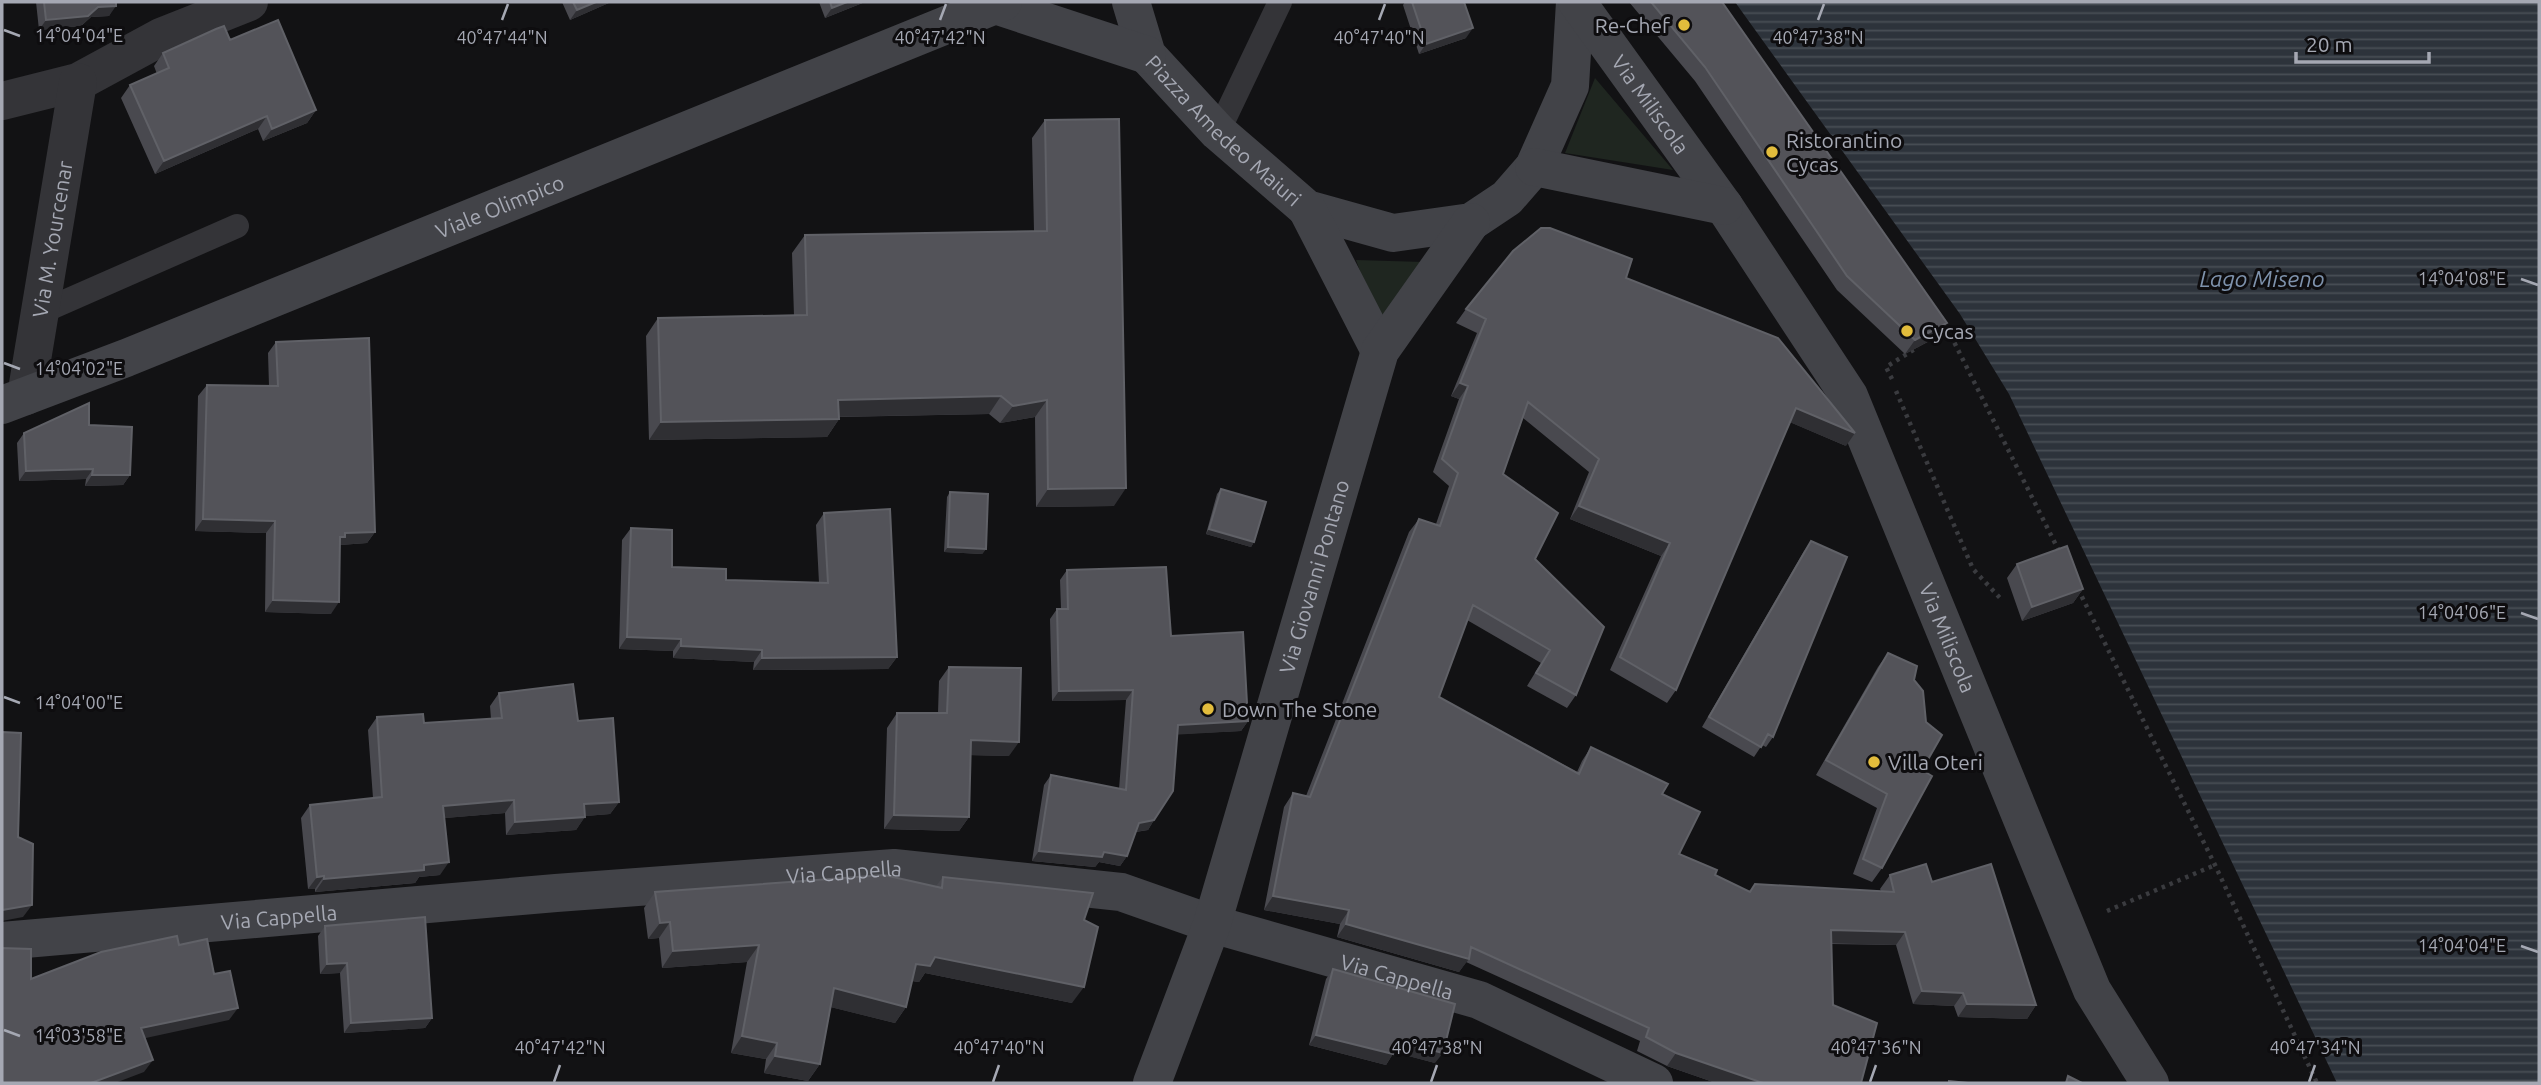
<svg xmlns="http://www.w3.org/2000/svg" width="2541" height="1085" viewBox="0 0 2541 1085" font-family="Ubuntu,sans-serif">
<style>
.grass{fill:#1f2620}
.water{fill:url(#water-rules)}
.lines{fill:none;stroke-linecap:round;stroke-linejoin:round}
.path{stroke:#3a3b3f;stroke-width:4.5;stroke-dasharray:3.5 5;stroke-linecap:butt}
.lane{stroke:#343438;stroke-width:24}
.street{stroke:#343438;stroke-width:38}
.secondary{stroke:#424348;stroke-width:38}
.wall{fill:#49494f}
.shaded-wall{fill:#2f2f33}
.building{fill:#535359;stroke:#606167;stroke-width:2}
.ticks{fill:none;stroke:#a5a8b3;stroke-width:2.5}
.poi-dot{fill:#e2bc3c;stroke:#0e0d0f;stroke-width:2.5}
.labels{text-anchor:middle;dominant-baseline:central;stroke-width:6;stroke-linejoin:round;paint-order:stroke}
.poi-label{font-size:21px;fill:#a5a8b3;stroke:#0e0d0f;text-anchor:start}
.street-label{font-size:21px;fill:#a5a8b3;stroke:#0e0d0f}
.water-label{font-size:23px;font-style:italic;fill:#7e92ac;stroke:#0e0d0f}
.ticks-label{font-size:18px;text-anchor:middle;fill:#a5a8b3;stroke:#0e0d0f;stroke-width:6;stroke-linejoin:round;paint-order:stroke}
</style>
<defs>
<pattern id="water-rules" width="6" height="5" patternUnits="userSpaceOnUse" patternTransform="scale(1.75)"><rect width="6" height="5" fill="#2d333b"/><path d="M0 2.5h6" fill="none" stroke="#484e55"/></pattern>
</defs>
<rect width="100%" height="100%" fill="#121214"/>
<path class="grass" d="M1595 78 1673 170 1565 153Z
M1356 260 1424 262 1379 324Z"/>
<path class="water" d="M1735 2H2539V1083H2337L2009 394 1960 314Z"/>
<g class="lines">
<path class="path" d="M1943 320 2060 553
M1892 379 1886 367 1918 347
M1896 391 1973 569 2000 598
M2078 589 2215 865 2317 1083
M2107 911 2215 865"/>
<path class="lane" d="M1218 132 1280 2
M39 313 237 226"/>
<g class="street">
<path d="M2 101 78 82 161 37 249 2"/>
<path id="s1" d="M26 396 78 82"/>
</g>
<g class="secondary">
<path id="s2" d="M1131 2 1147 55 1218 132 1307 209 1393 233 1471 222 1507 198 1534 167 1570 86 1575 2"/>
<path id="s3" d="M1577 2 1724 206 1849 396 2092 990 2150 1083"/>
<path d="M998 6 1147 55"/>
<path d="M1534 167 1724 206"/>
<path d="M1307 209 1380 351"/>
<path id="s4" d="M2 405 126 358 1003 2"/>
<path id="s5" d="M2 941 556 893 894 868 1121 892 1212 924 1479 1000 1654 1083"/>
<path id="s6" d="M1152 1083 1212 924 1380 351 1471 222"/>
</g>
</g>
<path class="wall" d="M36 2H116L109 16 91 17 81 26 39 30Z
M562 2H611L570 20Z
M819 2H865L825 18Z
M1405 2H1464L1466 38 1419 54 1403 5Z
M1629 2H1722L1947 323 1937 337 1905 354 1837 290 1695 81Z
M230 40 316 110 307 123 263 141 258 129 155 174 121 98 130 85 157 74 154 66 163 53Z
M1045 120 1114 506 1036 507 1035 417 1000 423 989 414 839 417V419L827 437 649 440 646 336 658 318 794 316 792 253 805 235 1034 231 1032 138Z
M1626 278 1846 446 1790 422 1676 690 1667 703 1610 670 1661 556 1570 519 1589 472 1523 418 1503 474 1535 559 1576 695 1567 708 1527 686 1541 663 1467 620 1439 697 1577 772 1582 761 1591 747 1662 794 1679 854 1715 875 1749 892 1755 884 1881 891 1880 889 1890 875 1932 882 2036 1005 2027 1019 1958 1017 1954 1006 1913 1004 1896 945 1831 944 1833 1005 1861 1083H1716L1667 1066 1637 1051 1640 1041 1466 962 1459 972 1337 937 1340 924 1264 910 1284 807 1293 793 1306 796 1409 532 1419 519 1436 524 1449 486 1433 472 1459 399 1451 396 1477 333 1456 323 1466 309Z
M276 342 375 532 367 543 340 545 331 614 265 612 266 533 195 531 198 396 207 385 269 386 268 353Z
M89 425 130 475 123 485 85 486 86 479 19 481 17 443 24 433Z
M1221 489 1254 542 1251 547 1206 534 1217 494Z
M950 492 986 549 982 554 944 552 947 497Z
M824 513 897 657 888 669 753 670 754 662 673 658V651L619 649 622 540 631 528 672 567 726 580 819 583 816 525Z
M1811 541 1773 737 1766 747 1762 745 1754 757 1702 727 1804 551Z
M2017 564 2083 589 2073 603 2022 621 2007 578Z
M1067 570 1171 636 1248 721 1241 731 1177 734 1154 820 1148 830 1136 832 1127 856 1120 866 1099 862 1095 867 1032 861 1044 785 1051 775 1119 789 1126 700 1052 701 1050 619 1057 609H1061L1060 580Z
M1888 653 1914 680 1922 770 1882 868 1872 882 1853 874 1877 808 1816 775 1878 667Z
M949 667 1009 756 971 755 969 817 959 831 884 829 887 728 897 713H938L939 681Z
M499 693 578 721 619 802 610 814 585 816 576 830 506 835 505 813 444 818 440 875 419 877 415 883 315 892V889H308L301 818 310 805 373 798 368 730 377 717 424 723 491 719 490 706Z
M943 877 1084 920 1072 1003 925 973 919 982 912 981 906 1007 895 1023 831 1007 820 1064 808 1081 764 1073 766 1059 731 1053 747 962 662 968 659 938 648 939 644 908 655 892 936 886Z
M325 926 432 1018 425 1028 344 1033 340 973 320 974 318 936Z
M1333 969 1435 1063 1394 1052 1386 1065 1309 1045 1326 979Z"/>
<path class="shaded-wall" d="M596 2H611L570 20 577 10Z
M847 2H865L825 18 832 8Z
M116 6 109 16 91 17 81 26 39 30 46 20 98 7Z
M1473 28 1466 38 1419 54 1426 44Z
M316 110 307 123 263 141 272 129Z
M267 116 258 129 155 174 164 161Z
M1947 323 1937 337 1905 354 1915 340Z
M1460 383 1468 386 1459 399 1451 396Z
M1001 396 989 414 826 417 838 400Z
M1047 400 1035 417 1000 423 1013 406Z
M1796 408 1855 433 1846 446 1787 421Z
M839 419 827 437 649 440 661 422Z
M93 469 86 479 19 481 26 471Z
M92 475H130L123 485 85 486Z
M1126 488 1114 506 1036 507 1048 489Z
M1579 506 1670 543 1661 556 1570 519Z
M203 519 275 521 266 533 195 531Z
M1209 529 1254 542 1251 547 1206 534Z
M375 532 367 543 340 545V537L345 533Z
M948 547 986 549 982 554 944 552Z
M2083 589 2073 603 2022 621 2032 607Z
M273 600 339 602 331 614 265 612Z
M627 637 681 639 673 651 619 649Z
M681 646 762 650 754 662 673 658Z
M897 657 888 669 753 670 762 658Z
M1133 690 1126 700 1052 701 1059 691Z
M1248 721 1241 731 1171 735 1178 725Z
M971 740 1019 742 1009 756 961 755Z
M514 800 505 813 434 819 443 806Z
M619 802 610 814 575 817 584 804Z
M894 815 969 817 959 831 884 829Z
M585 817 576 830 506 835 515 822Z
M1154 820 1148 830 1133 832 1139 823Z
M1039 851 1104 852 1127 856 1120 866 1099 862 1095 867 1032 861Z
M449 862 440 875 419 877 415 883 315 892 324 879Z
M324 876 315 889H308L317 877Z
M1273 896 1349 910 1340 924 1264 910Z
M32 905 23 917 2 921V910Z
M670 922 659 938 648 939 660 923Z
M1346 924 1469 959 1459 972 1337 937Z
M1831 930 1905 932 1896 945 1822 943Z
M759 945 747 962 662 968 673 951Z
M935 957 1084 987 1072 1003 925 973 919 982 904 980 916 964Z
M347 963 340 973 320 974 327 964Z
M834 988 906 1007 895 1023 822 1005Z
M1922 991 1963 993 1954 1006 1913 1004Z
M1967 1004 2036 1005 2027 1019 1958 1017Z
M238 1008 229 1020 132 1041 141 1028Z
M432 1018 425 1028 344 1033 351 1023Z
M1316 1035 1393 1054 1386 1065 1309 1045Z
M742 1036 777 1043 766 1059 731 1053Z
M1396 1041 1443 1053 1435 1063 1389 1051Z
M1676 1053 1763 1083H1716L1667 1066Z
M775 1056 820 1064 808 1081 764 1073Z
M153 1060 144 1072 115 1083H91Z"/>
<path class="building" d="M44 2H116V6L98 7 88 16 46 20Z
M573 2H596L577 10Z
M830 2H847L832 8Z
M1412 2H1464L1473 28 1426 44Z
M1651 2H1722L1947 323 1915 340 1847 276 1705 67Z
M278 20 316 110 272 129 267 116 164 161 130 85 169 68 163 53 216 29 224 26 230 40Z
M1119 119 1126 488 1048 489 1047 400 1013 406 1001 396 838 400 839 419 661 422 658 318 807 315 805 235 1047 231 1045 120Z
M1541 228H1550L1632 259 1626 278 1778 338 1855 433 1796 408 1676 690 1620 657 1670 543 1579 506 1599 459 1528 402 1503 474 1558 513 1535 559 1604 627 1576 695 1536 673 1550 650 1473 605 1439 697 1579 774 1591 747 1668 784 1662 794 1700 812 1679 854 1717 870 1715 875 1750 892 1755 884 1894 892 1890 875 1926 864 1932 882 1991 864 2036 1005 1967 1004 1963 993 1922 991 1905 932 1831 930 1833 1005 1877 1023 1861 1083H1763L1676 1053 1646 1037 1649 1028 1471 947 1469 959 1346 924 1349 910 1273 896 1293 793 1310 797 1419 519 1440 526 1458 473 1442 459 1468 386 1460 383 1486 319 1466 309 1513 251Z
M369 338 375 532 345 533V537H340L339 602 273 600 275 521 203 519 207 385 278 386 276 342Z
M89 403V425L132 427 130 475H92L93 469 26 471 24 433Z
M1221 489 1266 502 1254 542 1209 529Z
M950 492 988 494 986 549 948 547Z
M890 509 897 657 762 658V650L681 646V639L627 637 631 528 672 530V567L726 569V580L828 583 824 513Z
M1811 541 1847 557 1773 737 1768 734 1761 747 1709 717Z
M2067 546 2083 589 2032 607 2017 564Z
M1166 567 1171 636 1243 632 1248 721 1178 725 1173 791 1154 820 1139 823 1127 856 1104 852 1102 857 1039 851 1051 775 1126 790 1133 690 1059 691 1057 609H1068L1067 570Z
M1888 653 1917 666 1914 680 1923 691 1926 722 1942 735 1922 770 1932 776 1882 868 1863 859 1887 794 1826 760Z
M949 667 1021 668 1019 742 971 740 969 817 894 815 897 713H947Z
M573 684 578 721 613 718 619 802 584 804 585 817 515 822 514 800 443 806 449 862 424 865V870L324 879V876L317 877 310 805 382 797 377 717 423 714 424 723 502 718 499 693Z
M2 732 21 733 18 837 33 844 32 905 2 910Z
M884 875 942 888 943 877 1093 893 1084 920 1098 927 1084 987 935 957 930 966 916 964 906 1007 834 988 820 1064 775 1056 777 1043 742 1036 759 945 673 951 670 922 660 923 655 892Z
M425 917 432 1018 351 1023 347 963 327 964 325 926Z
M177 936 179 945 207 939 214 974 230 971 238 1008 141 1028 153 1060 91 1083H2V948L31 949V979L101 952Z
M1333 969 1455 1004 1443 1053 1396 1041 1393 1054 1316 1035Z
M2068 1076 2082 1083H2066Z
M1949 1081 1968 1083H1949Z"/>
<path class="ticks" d="M502 20 508 4M940 20 946 4M1379 20 1385 4M1818 20 1824 4M4 30 20 36M2521 279 2538 285M4 363 20 369M2521 613 2538 619M4 697 20 703M2521 946 2538 952M4 1030 20 1036M554 1082 560 1065M993 1082 999 1065M1431 1082 1437 1065M1870 1082 1876 1065M2309 1082 2315 1065"/>
<g class="poi-dot">
<circle cx="1684" cy="25" r="7"/>
<circle cx="1772" cy="152" r="7"/>
<circle cx="1907" cy="331" r="7"/>
<circle cx="1208" cy="709" r="7"/>
<circle cx="1874" cy="762" r="7"/>
</g>
<g class="labels">
<g class="poi-label">
<text x="1670" y="25" text-anchor="end">Re-Chef</text>
<text x="1786" y="140">Ristorantino<tspan x="1786" dy="24">Cycas</tspan></text>
<text x="1921" y="331">Cycas</text>
<text x="1222" y="709">Down The Stone</text>
<text x="1888" y="762">Villa Oteri</text>
</g>
<g class="street-label">
<text stroke="none"><textPath href="#s3" startOffset="126">Via Miliscola</textPath></text>
<text stroke="none"><textPath href="#s2" startOffset="163">Piazza Amedeo Maiuri</textPath></text>
<text stroke="none"><textPath href="#s4" startOffset="536">Viale Olimpico</textPath></text>
<text stroke="none"><textPath href="#s1" startOffset="159">Via M. Yourcenar</textPath></text>
<text stroke="none"><textPath href="#s6" startOffset="532">Via Giovanni Pontano</textPath></text>
<text stroke="none"><textPath href="#s3" startOffset="740">Via Miliscola</textPath></text>
<text stroke="none"><textPath href="#s5" startOffset="845">Via Cappella</textPath></text>
<text stroke="none"><textPath href="#s5" startOffset="278">Via Cappella</textPath></text>
<text stroke="none"><textPath href="#s5" startOffset="1412">Via Cappella</textPath></text>
</g>
<g class="water-label">
<text x="2262" y="278">Lago Miseno</text>
</g>
</g>
<g class="ticks-label">
<text x="79" y="42">14°04'04"E</text>
<text x="502" y="44">40°47'44"N</text>
<text x="940" y="44">40°47'42"N</text>
<text x="1379" y="44">40°47'40"N</text>
<text x="1818" y="44">40°47'38"N</text>
<text x="2462" y="285">14°04'08"E</text>
<text x="79" y="375">14°04'02"E</text>
<text x="2462" y="619">14°04'06"E</text>
<text x="79" y="709">14°04'00"E</text>
<text x="2462" y="952">14°04'04"E</text>
<text x="79" y="1042">14°03'58"E</text>
<text x="560" y="1054">40°47'42"N</text>
<text x="999" y="1054">40°47'40"N</text>
<text x="1437" y="1054">40°47'38"N</text>
<text x="1876" y="1054">40°47'36"N</text>
<text x="2315" y="1054">40°47'34"N</text>
</g>
<rect width="2541" height="1085" fill="none" stroke="#a5a8b3" stroke-width="7"/>
<path d="M2296 52v10h133v-10" fill="none" stroke="#a5a8b3" stroke-width="3.5"/>
<text x="2306" y="52" font-size="21" fill="#a5a8b3" stroke="#0e0d0f" stroke-width="5" paint-order="stroke">20 m</text>
</svg>
